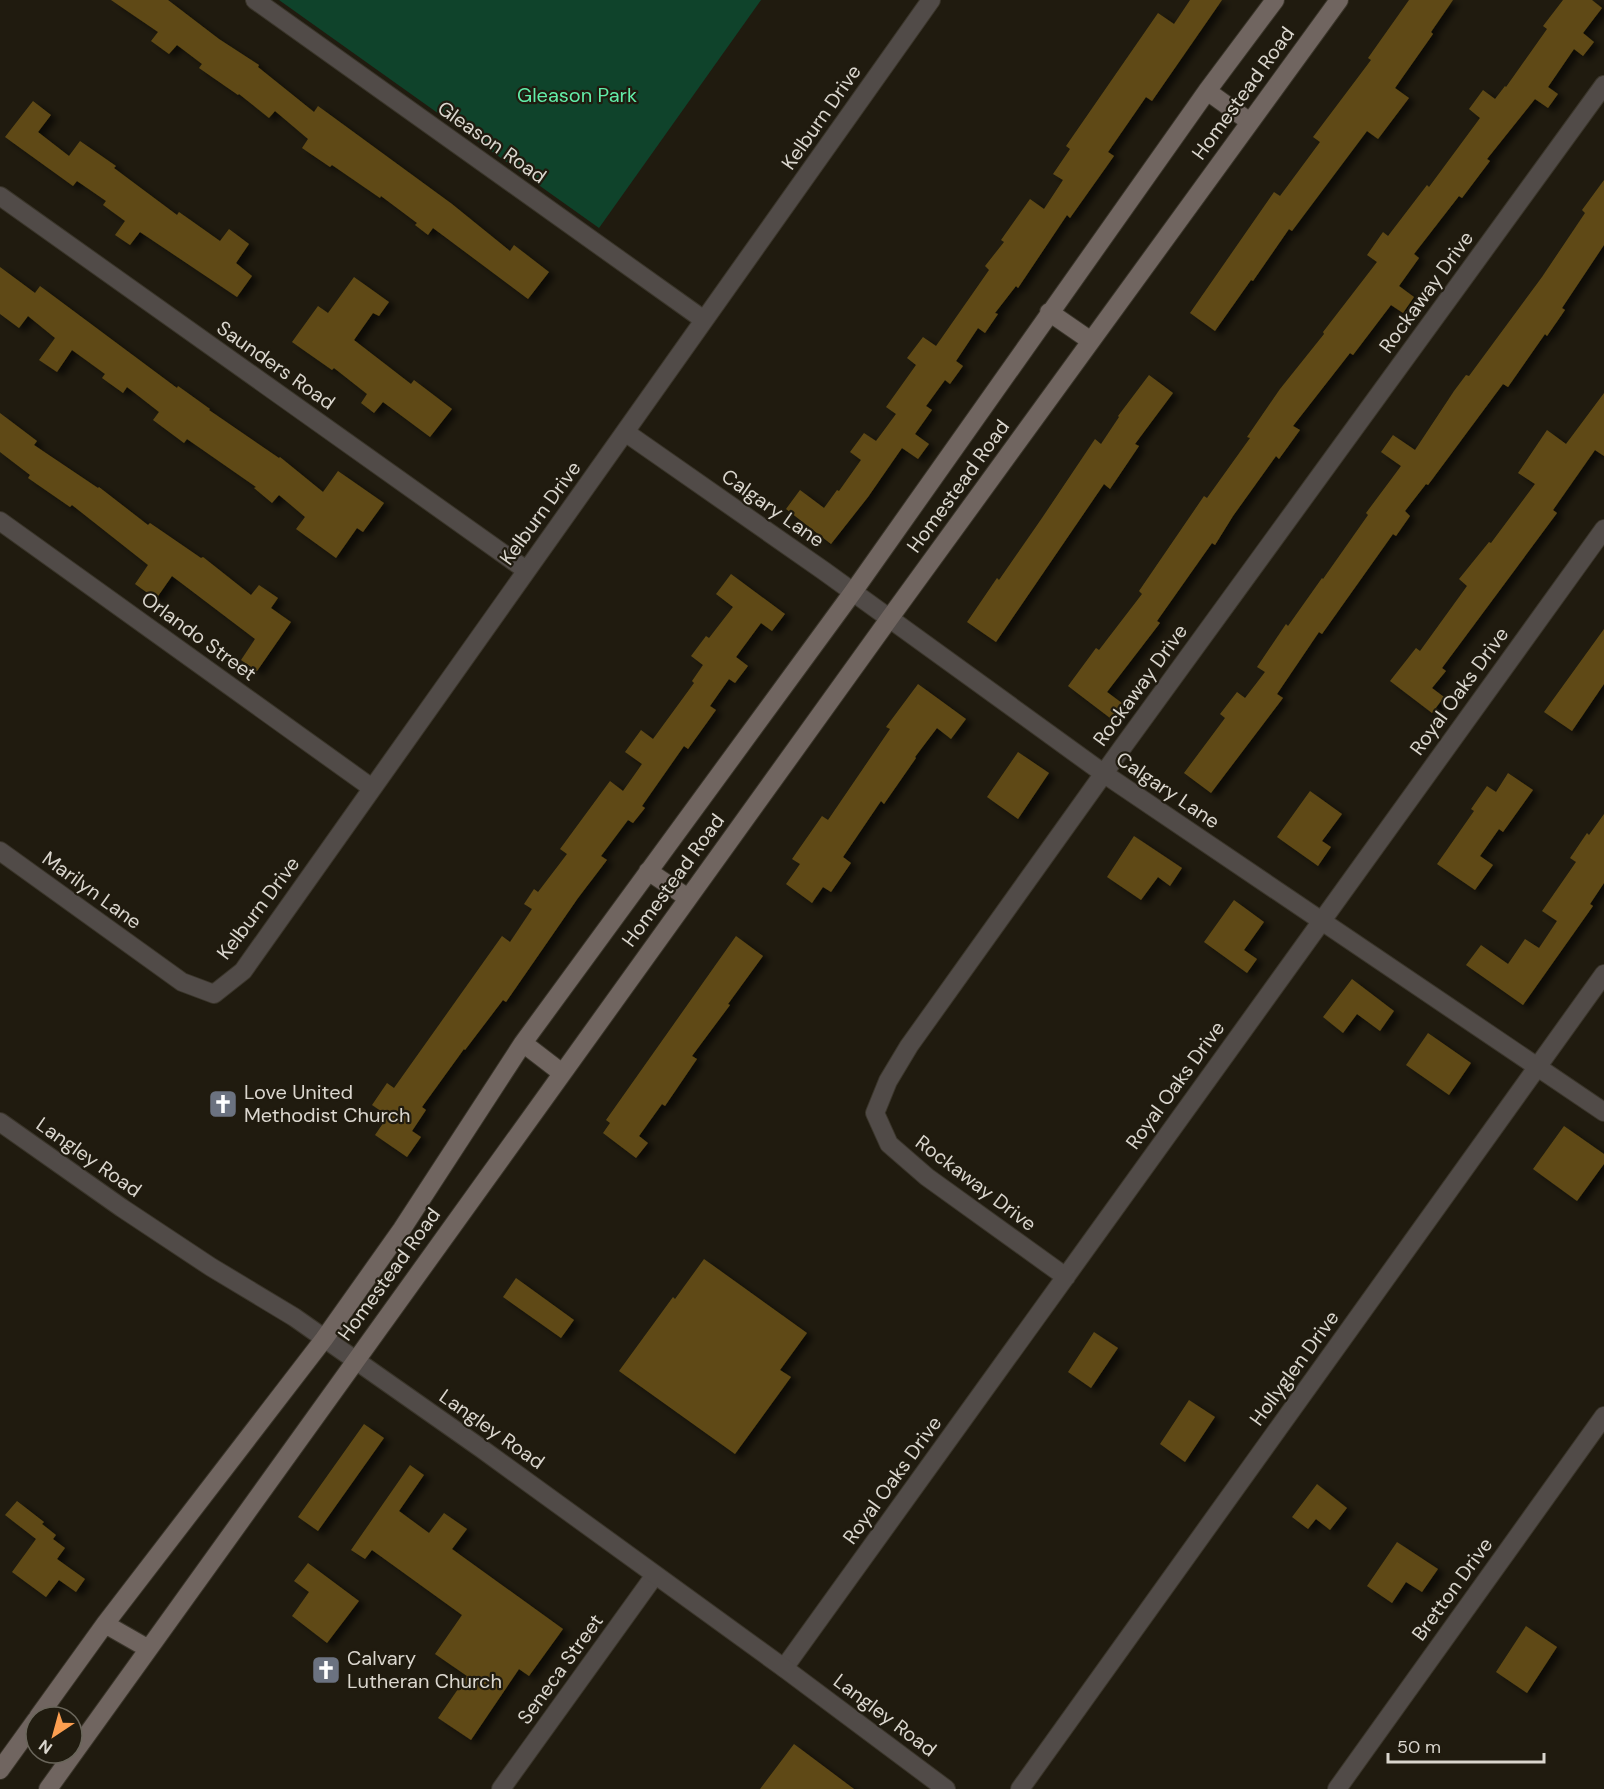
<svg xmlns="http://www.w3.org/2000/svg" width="1604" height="1789" viewBox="0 0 1604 1789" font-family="'DM Sans',sans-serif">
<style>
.green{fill:#0f432b}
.building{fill:#5f4a15;filter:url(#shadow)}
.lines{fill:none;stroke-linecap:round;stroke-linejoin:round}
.minor-casing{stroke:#3a352a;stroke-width:20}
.tertiary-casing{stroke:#3a352a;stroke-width:20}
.secondary-casing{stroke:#3a352a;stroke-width:20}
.minor{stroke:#514b48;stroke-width:18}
.tertiary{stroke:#514b48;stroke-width:18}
.secondary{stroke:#706560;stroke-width:18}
.labels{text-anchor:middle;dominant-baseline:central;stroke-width:4.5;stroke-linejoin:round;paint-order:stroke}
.street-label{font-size:20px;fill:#dad6ce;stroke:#201b0f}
.park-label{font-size:20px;fill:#62eda9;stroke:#201b0f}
.poi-label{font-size:20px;fill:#dad6ce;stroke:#201b0f;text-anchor:start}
</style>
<defs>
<filter id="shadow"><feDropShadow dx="6" dy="4" stdDeviation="3" flood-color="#0009"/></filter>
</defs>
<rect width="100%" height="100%" fill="#201b0f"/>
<path class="green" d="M279 0H761L599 228Z"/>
<path class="building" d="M111 0H168L219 39 259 65 258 67 314 112 318 106 452 204 510 251 514 245 549 272 528 299 433 228 428 235 415 225 417 223 381 196 380 198 332 165 330 167 302 148 308 139 275 111 269 118 239 94 238 95 199 68 202 64 177 45 169 54 151 41 158 32Z
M1190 0H1222L1152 101 1146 97 1108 152 1114 156 1070 218 1067 215 1018 288 1016 286 995 313 998 314 985 333 978 328 956 361 963 366 950 384 945 380 926 406 932 410 915 434 929 444 918 459 902 448 868 497 831 544 786 509 800 490 824 508 837 490 839 491 861 460 850 452 864 433 876 441 896 414 886 407 916 365 907 358 923 337 936 346 989 270 985 266 1004 242 1001 240 1030 199 1044 209 1063 180 1053 174 1070 149 1066 146 1158 13 1174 24Z
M1409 0H1453L1431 32 1433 34 1395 88 1409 98 1378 139 1367 131 1292 231 1289 229 1253 281 1251 280 1215 331 1190 313 1274 192 1280 196 1320 142 1313 137 1371 60 1368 58Z
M1563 0H1592L1602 8 1583 33 1594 42 1583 56 1574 49 1548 87 1558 94 1548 108 1535 99 1487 159 1490 161 1462 198 1459 196 1414 254 1419 258 1399 286 1414 297 1403 313 1391 305 1353 355 1350 353 1293 426 1300 430 1279 459 1276 456 1233 516 1215 545 1212 543 1157 621 1160 623 1107 692 1126 706 1114 721 1068 686 1096 648 1099 650 1142 594 1139 591 1204 496 1207 498 1250 438 1247 437 1280 389 1324 334 1323 332 1377 262 1367 255 1383 232 1388 236 1427 185 1429 187 1480 118 1469 109 1483 90 1495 99 1505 86 1506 87 1547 29 1543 26Z
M33 101 51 115 38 132 69 156 80 141 116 166 114 168 177 215 179 212 220 241 229 229 249 244 236 263 252 276 237 297 140 232 130 245 115 235 125 221 103 205 106 201 77 181 73 186 5 137Z
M1604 180V245L1562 308 1565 310 1547 336 1545 334 1508 387 1503 384 1428 485 1426 484 1405 511 1410 516 1396 536 1393 534 1322 634 1319 632 1277 694 1283 698 1211 793 1184 773 1225 718 1220 714 1237 692 1245 698 1265 672 1257 667 1286 624 1288 626 1322 578 1323 579 1368 515 1366 513 1401 466 1381 452 1393 435 1415 450 1454 391 1466 375 1469 376 1542 277 1585 213 1582 210Z
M0 267 35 293 40 286 177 388 178 386 210 409 209 410 279 458 280 457 323 492 338 471 384 503 363 532 357 528 336 558 296 529 305 517 279 495 272 503 254 488 256 487 187 439 184 443 153 420 159 412 127 387 123 393 102 378 105 374 72 350 57 372 39 360 55 338 28 316 19 328 0 314Z
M354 277 389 302 379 316 373 313 354 340 411 384 414 380 452 409 430 437 383 402 374 413 361 403 367 394 334 368 332 370 292 342 318 306 328 313Z
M1149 375 1173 393 1135 444 1139 446 1110 489 1104 484 996 642 967 622 997 578 999 580 1042 518 1095 439 1101 444 1119 417 1118 416Z
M1604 393V456L1595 450 1553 510 1557 513 1442 668 1446 671 1432 688 1444 697 1432 713 1390 681 1416 648 1420 651 1467 586 1459 579 1489 542 1491 543 1535 484 1518 473 1547 430 1566 444Z
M0 413 37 441 34 445 98 488 99 487 148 525 150 523 201 558 203 557 251 595 259 585 278 598 271 608 291 622 257 671 241 660 255 639 172 576 156 599 135 584 148 565 72 505 70 507 28 478 30 475 0 452Z
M731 574 785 614 772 631 761 623 736 657 748 666 735 683 729 679 710 706 716 710 688 749 684 746 642 806 645 808 633 823 628 820 601 856 607 860 578 898 506 1002 503 1000 465 1050 464 1049 422 1107 426 1110 412 1131 421 1137 407 1157 375 1135 388 1116 372 1105 387 1083 394 1088 502 936 510 942 532 909 524 904 534 889 538 892 567 854 560 849 610 781 623 791 642 764 625 752 641 730 653 739 694 683 692 681 703 665 691 656 706 636 709 638 733 607 716 594Z
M1604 629V684L1572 731 1544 712Z
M918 684 966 719 951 739 937 728 915 757 916 758 884 804 881 801 843 857 851 863 831 892 823 887 812 903 786 884 800 864 792 859 822 816 828 820 890 729 886 727Z
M1018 752 1049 773 1018 819 987 797Z
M1508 773 1533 790 1503 832 1499 829 1480 856 1493 865 1475 890 1437 864 1474 811 1471 809 1487 786 1496 792Z
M1310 791 1342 814 1322 841 1331 847 1318 866 1277 837Z
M1604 814V883L1590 904 1593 906 1523 1005 1466 965 1481 945 1508 964 1525 939 1539 948 1557 921 1542 911 1576 862 1570 858 1587 833 1589 835Z
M1134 836 1182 868 1170 886 1158 877 1141 900 1107 877Z
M1234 900 1264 922 1244 950 1257 959 1247 973 1204 942Z
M736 936 763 956 728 1004 730 1005 692 1056 697 1059 665 1106 662 1104 639 1136 648 1143 636 1158 603 1133 610 1123 606 1120Z
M1352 979 1394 1011 1380 1031 1357 1014 1343 1033 1323 1017Z
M1428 1033 1471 1063 1449 1095 1406 1065Z
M1564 1126 1604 1154V1164L1577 1201 1533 1169Z
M704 1259 807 1333 780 1370 791 1377 735 1454 619 1371 673 1297 675 1299Z
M516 1278 574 1320 561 1338 503 1297Z
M1094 1332 1118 1348 1091 1388 1068 1372Z
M1189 1400 1215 1417 1185 1462 1160 1444Z
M364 1424 384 1438 318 1531 298 1517Z
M410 1465 424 1475 399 1511 429 1533 444 1513 467 1529 452 1549 563 1629 529 1676 519 1669 471 1740 438 1718 467 1676 435 1654 462 1615 372 1550 365 1559 351 1550Z
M1317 1484 1347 1508 1330 1530 1316 1519 1308 1529 1292 1517Z
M17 1501 44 1522 42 1524 56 1535 53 1539 65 1548 57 1559 85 1579 76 1592 59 1580 46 1597 12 1572 36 1539 5 1515Z
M1397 1542 1438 1569 1422 1592 1406 1582 1392 1603 1367 1586Z
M308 1563 359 1601 327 1643 292 1616 309 1592 294 1581Z
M1526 1626 1557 1647 1527 1693 1496 1672Z
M794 1744 854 1789H760Z"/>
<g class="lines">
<g class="minor-casing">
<path id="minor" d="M255 0 704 320
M0 196 526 570
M625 432 824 571 1103 773 1604 1112
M0 521 372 788
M0 851 182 982 214 994 243 971 931 0
M1066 1277 927 1177 889 1144 875 1113 888 1081 909 1046 1122 748 1604 85
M784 1668 1604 529
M501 1789 655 1575
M1020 1789 1604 974
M1337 1789 1604 1416"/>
</g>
<g class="tertiary-casing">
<path id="tertiary" d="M0 1122 122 1208 211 1267 294 1317 482 1449 784 1668 946 1789"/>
</g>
<g class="secondary-casing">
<path id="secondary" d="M1207 91 1250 122
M1049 312 1091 341
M648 871 688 898
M523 1043 562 1073
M105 1624 147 1648
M38 1717 105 1624 324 1339 402 1229 523 1043 853 592 1207 91 1275 0
M0 1770 36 1720
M48 1789 889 619 1339 0"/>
</g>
<use href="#minor" class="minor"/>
<use href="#tertiary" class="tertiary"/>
<use href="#secondary" class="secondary"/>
</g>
<defs>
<g id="church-square" transform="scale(1.5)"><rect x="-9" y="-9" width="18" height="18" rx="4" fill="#6b7280" stroke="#201b0f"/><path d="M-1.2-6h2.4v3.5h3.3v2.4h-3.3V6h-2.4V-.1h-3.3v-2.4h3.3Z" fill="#fff"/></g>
</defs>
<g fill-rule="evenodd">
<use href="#church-square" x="223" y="1104"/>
<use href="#church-square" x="326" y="1670"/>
</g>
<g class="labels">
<g class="street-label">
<text transform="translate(1243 93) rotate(-54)">Homestead Road</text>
<text transform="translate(821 117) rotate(-55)">Kelburn Drive</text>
<text transform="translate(492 142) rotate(35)">Gleason Road</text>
<text transform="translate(1426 292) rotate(-54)">Rockaway Drive</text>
<text transform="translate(276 365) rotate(35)">Saunders Road</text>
<text transform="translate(958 486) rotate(-54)">Homestead Road</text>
<text transform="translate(773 508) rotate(35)">Calgary Lane</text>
<text transform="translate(540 513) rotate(-54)">Kelburn Drive</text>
<text transform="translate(199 636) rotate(36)">Orlando Street</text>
<text transform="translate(1140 685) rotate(-54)">Rockaway Drive</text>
<text transform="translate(1459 691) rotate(-54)">Royal Oaks Drive</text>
<text transform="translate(1168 790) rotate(34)">Calgary Lane</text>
<text transform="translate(673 880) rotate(-54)">Homestead Road</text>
<text transform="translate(92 890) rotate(36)">Marilyn Lane</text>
<text transform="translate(258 908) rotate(-53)">Kelburn Drive</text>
<text transform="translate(1175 1085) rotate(-54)">Royal Oaks Drive</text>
<text transform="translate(89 1157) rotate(35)">Langley Road</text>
<text transform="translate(976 1183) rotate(37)">Rockaway Drive</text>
<text transform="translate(389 1274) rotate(-54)">Homestead Road</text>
<text transform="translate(1294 1368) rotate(-54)">Hollyglen Drive</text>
<text transform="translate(492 1429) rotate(35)">Langley Road</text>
<text transform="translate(892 1480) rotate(-54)">Royal Oaks Drive</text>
<text transform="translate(1452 1589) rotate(-54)">Bretton Drive</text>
<text transform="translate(560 1669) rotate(-54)">Seneca Street</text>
<text transform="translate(885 1715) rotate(37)">Langley Road</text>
</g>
<g class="park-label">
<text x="577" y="95">Gleason Park</text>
</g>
<g class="poi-label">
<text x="244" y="1092">Love United<tspan x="244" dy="23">Methodist Church</tspan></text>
<text x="347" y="1658">Calvary<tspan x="347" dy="23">Lutheran Church</tspan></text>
</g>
</g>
<g transform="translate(54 1735) rotate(216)"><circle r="28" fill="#201b0f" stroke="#6a665b" stroke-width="1.5"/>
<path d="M0-4.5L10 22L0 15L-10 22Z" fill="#fb9e50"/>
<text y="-9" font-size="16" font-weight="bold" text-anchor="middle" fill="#dad6ce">N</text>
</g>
<path d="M1388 1753v9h156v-9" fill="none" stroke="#dad6ce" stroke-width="3"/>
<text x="1397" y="1753" font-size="18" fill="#dad6ce" stroke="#201b0f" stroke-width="4.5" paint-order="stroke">50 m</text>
</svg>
